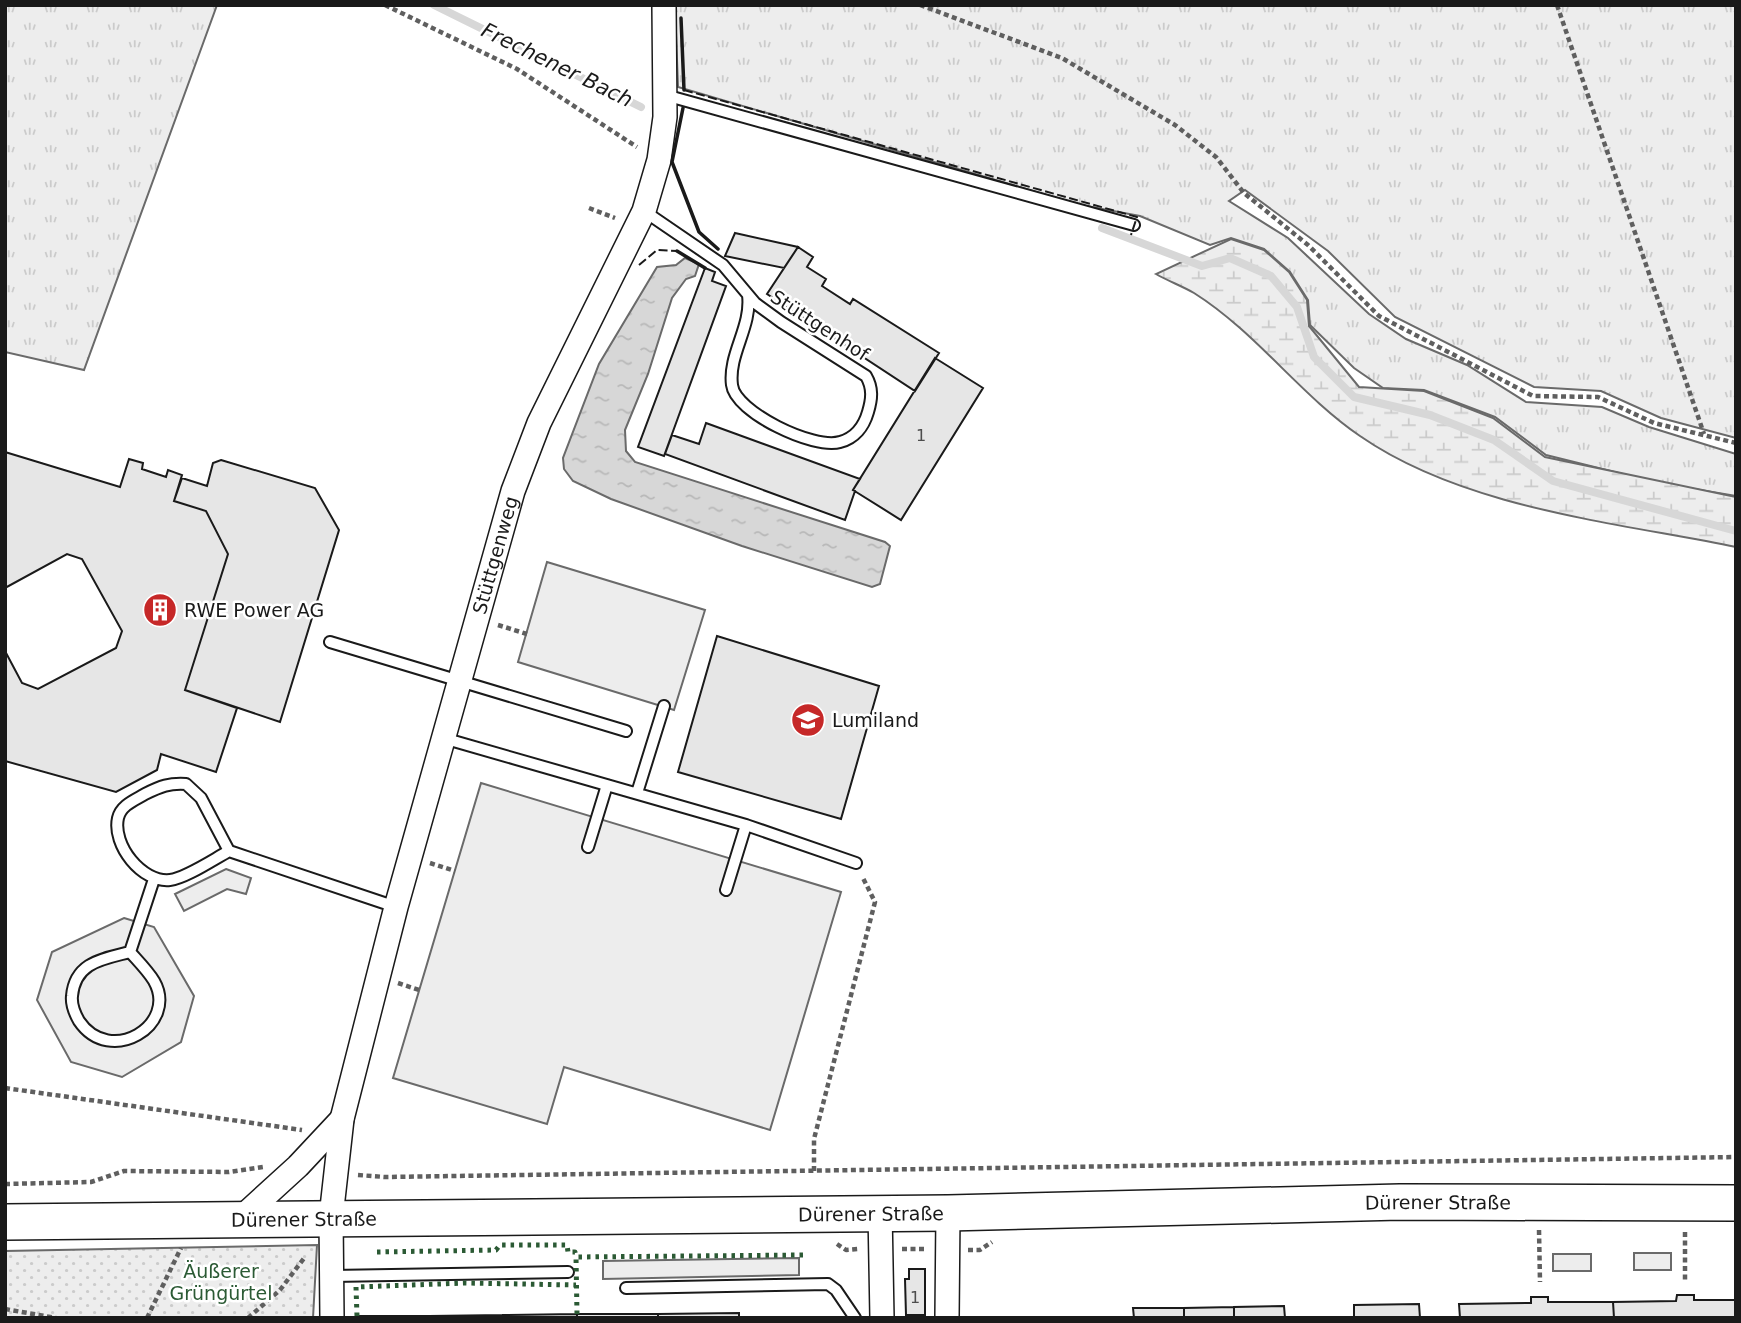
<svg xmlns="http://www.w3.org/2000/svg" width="1741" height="1323" viewBox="0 0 1741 1323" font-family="'DejaVu Sans',sans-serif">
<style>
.grass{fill:url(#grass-tufts);stroke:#6a6a6a;stroke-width:2}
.wetland{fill:url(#wetland-marsh);stroke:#6a6a6a;stroke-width:2}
.park{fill:url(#park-dots);stroke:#6a6a6a;stroke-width:2}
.built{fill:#ededed;stroke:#6a6a6a;stroke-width:2}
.water{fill:url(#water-ripples);stroke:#6a6a6a;stroke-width:2}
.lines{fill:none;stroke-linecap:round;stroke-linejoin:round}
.stream{stroke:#d7d7d7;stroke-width:8}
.building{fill:#e6e6e6;stroke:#1a1a1a;stroke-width:2}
.service-casing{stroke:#1a1a1a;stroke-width:14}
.minor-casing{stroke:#1a1a1a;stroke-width:26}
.primary-casing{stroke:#1a1a1a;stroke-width:38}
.path{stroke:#5f5f5f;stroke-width:4.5;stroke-dasharray:5 3.5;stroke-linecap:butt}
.service{stroke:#fff;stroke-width:10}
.minor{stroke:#fff;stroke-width:23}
.primary{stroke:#fff;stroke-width:35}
.hedge{stroke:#2b5a34;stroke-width:5;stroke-dasharray:3.5 5;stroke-linecap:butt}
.fence{stroke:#1a1a1a;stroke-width:2;stroke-dasharray:9 3.5;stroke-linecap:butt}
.wall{stroke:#1a1a1a;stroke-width:3.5}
.labels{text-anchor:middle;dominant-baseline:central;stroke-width:5;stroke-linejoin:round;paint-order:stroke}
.number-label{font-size:16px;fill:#4d4d4d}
.street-label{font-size:19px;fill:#1a1a1a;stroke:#fff}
.poi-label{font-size:19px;fill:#1a1a1a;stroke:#fff;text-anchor:start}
.park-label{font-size:19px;fill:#2b5a34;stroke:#fff}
.water-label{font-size:21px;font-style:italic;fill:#1a1a1a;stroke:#fff}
</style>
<defs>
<pattern id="grass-tufts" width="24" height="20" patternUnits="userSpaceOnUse" patternTransform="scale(1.75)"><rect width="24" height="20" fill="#ededed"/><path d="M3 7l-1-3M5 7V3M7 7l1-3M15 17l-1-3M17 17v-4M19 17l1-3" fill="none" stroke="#cbcbcb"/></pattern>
<pattern id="wetland-marsh" width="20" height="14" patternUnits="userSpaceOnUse" patternTransform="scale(1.75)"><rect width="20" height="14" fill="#ededed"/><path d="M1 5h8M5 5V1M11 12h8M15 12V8" fill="none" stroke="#cbcbcb"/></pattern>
<pattern id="park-dots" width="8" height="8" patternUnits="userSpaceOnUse" patternTransform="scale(1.75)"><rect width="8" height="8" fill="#ededed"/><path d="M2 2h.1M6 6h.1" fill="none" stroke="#cbcbcb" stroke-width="1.8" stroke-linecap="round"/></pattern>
<pattern id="water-ripples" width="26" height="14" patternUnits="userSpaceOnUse" patternTransform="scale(1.75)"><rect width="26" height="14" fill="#d7d7d7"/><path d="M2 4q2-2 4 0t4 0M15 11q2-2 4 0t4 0" fill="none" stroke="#b8b8b8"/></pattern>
</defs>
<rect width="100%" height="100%" fill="#fff"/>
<path class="grass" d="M5 5H217L84 370 5 352Z
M675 5H1736V438L1661 418 1601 391 1534 387 1395 317 1328 251 1245 190 1229 201 1288 238 1369 314 1406 339 1467 365 1526 402 1602 407 1649 427 1736 454V496L1659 483 1546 455 1495 417 1424 390 1383 388 1354 368 1310 325 1308 300 1290 272 1264 249 1231 238 1210 245 1140 216 1081 205 678 87Z"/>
<path class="wetland" d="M1231 239 1264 250 1289 272 1307 300 1309 326 1359 387 1424 391 1493 418 1545 457 1736 497V547C1613 522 1464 508 1360 436 1300 395 1256 332 1194 293 1182 286 1168 281 1156 274Z"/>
<path class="park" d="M317 1245 313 1318H5V1251Z"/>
<path class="built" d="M547 562 705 610 674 710 518 662Z
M481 783 841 892 770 1130 564 1067 547 1124 393 1078Z
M226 869 251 878 246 894 227 889 184 911 175 894Z
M124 918 154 927 194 996 181 1042 122 1077 71 1062 37 1000 52 952Z
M1634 1253H1671V1270H1634Z
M1553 1254H1591V1271H1553Z
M799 1258V1275L603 1279V1261Z"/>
<path class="water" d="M685 258 699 264 695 276 686 279 672 298 648 374 625 430 626 451 635 462 885 542 890 546 880 584 872 587 742 546 611 499 573 481 564 469 563 458 599 364 657 267 676 265Z"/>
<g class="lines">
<path class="stream" d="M434 5 641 107
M1102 228 1202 266 1230 258 1271 276 1297 307 1314 357 1354 397 1430 415 1494 440 1553 481 1736 531"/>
</g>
<path class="building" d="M735 233 798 247 784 268 725 256Z
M798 247 813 257 807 267 826 279 822 286 850 304 853 299 939 353 915 391 767 294Z
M705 268 715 272 712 281 726 286 664 456 638 447Z
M935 358 983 388 901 520 853 490Z
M706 423 860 479 853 490 855 491 845 520 665 454 672 435 699 444Z
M5 452 120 487 129 459 143 463 142 469 166 477 168 470 182 475 174 501 206 511 228 554 185 690 237 708 216 772 161 754 157 770 116 792 5 761V651L22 683 38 689 116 648 122 631 82 559 67 554 5 588Z
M221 460 315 488 339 530 280 722 185 690 228 554 206 511 174 501 182 478 207 486 213 463Z
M717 636 879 686 841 819 678 772Z
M909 1269H925V1315H906L905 1279H909Z
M1677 1295H1694V1300H1736V1318H1614L1613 1302 1676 1301Z
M1531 1297H1548V1302H1613L1614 1318H1460L1459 1304 1531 1303Z
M1419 1304 1420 1318H1354V1305Z
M1284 1306 1285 1318H1234V1307Z
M1234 1307V1318H1184V1308Z
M1133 1308H1184V1318H1134Z
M739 1313V1318H658V1314Z
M577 1314V1318H503V1315Z
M577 1314H658V1318H577Z
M503 1315V1318H430V1316Z
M357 1316H430V1318H357Z"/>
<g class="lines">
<g class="service-casing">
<path id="service" d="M665 95 1134 225
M644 211 723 265 755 303 781 322 866 376C873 388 872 399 868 412 864 426 855 438 840 442 814 450 735 412 732 385 728 354 752 327 748 295
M330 642 626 731
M443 738 746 825 856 863
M637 793 664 706
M588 847 607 785
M229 851 201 798 186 784C169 783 161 786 145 794 135 800 121 805 118 818 112 845 142 883 170 880 186 878 214 859 229 851L396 907
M726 890 746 825
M130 952C103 959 75 962 72 996 71 1005 75 1014 79 1021 110 1067 179 1025 154 981 148 971 138 961 130 952L154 879
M332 1276 568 1272
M626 1288 828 1284 836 1290 855 1318"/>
</g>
<g class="minor-casing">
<g id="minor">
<path d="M880 1211 882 1318"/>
<path d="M241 1218 298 1166 342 1119"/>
<path id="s1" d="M332 1318 331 1217 342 1119 396 907 513 491 539 423 644 211 659 160 665 117 664 5"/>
<path d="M947 1318 948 1213"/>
</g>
</g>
<g class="primary-casing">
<g id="primary">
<path id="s2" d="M5 1222 948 1213 1400 1202 1736 1203"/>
</g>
</g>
<path class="path" d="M385 5 517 69 637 147
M920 5 1062 58 1175 125 1216 157 1244 193 1308 245 1379 316 1533 396 1598 397 1654 423 1736 443
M1557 5 1704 434
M589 208 615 218
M498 625 527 634
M430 863 455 871
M398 983 422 991
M5 1088 302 1130
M814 1171V1139L875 902 862 876
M358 1175 385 1177 1736 1157
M5 1184 91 1182 124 1171 229 1172 263 1167
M1539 1230 1540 1282
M1685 1232V1281
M837 1244 846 1250 858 1249
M902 1249H925
M968 1250H980L992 1242
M5 1309 56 1318
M147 1318 181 1248
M248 1318 280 1290 305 1257"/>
<use href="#service" class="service"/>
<use href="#minor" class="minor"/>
<use href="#primary" class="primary"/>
<path class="hedge" d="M377 1252 496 1250 500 1245H567L568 1252H575L576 1257
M577 1314 576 1257 805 1255
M357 1316 356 1287 466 1283 576 1285"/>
<path class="fence" d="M684 90 1137 217 1131 235
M639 265 657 250 677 251"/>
<path class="wall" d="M681 18 684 90
M683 108 672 162 699 232 718 249
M677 251 705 268"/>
</g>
<defs>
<g id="building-disc" transform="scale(1.75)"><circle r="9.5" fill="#c62828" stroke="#fff"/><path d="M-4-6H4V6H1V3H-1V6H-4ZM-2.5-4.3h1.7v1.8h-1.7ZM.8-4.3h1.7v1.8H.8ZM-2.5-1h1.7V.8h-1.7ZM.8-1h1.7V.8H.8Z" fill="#fff"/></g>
<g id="school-disc" transform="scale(1.75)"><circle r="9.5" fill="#c62828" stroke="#fff"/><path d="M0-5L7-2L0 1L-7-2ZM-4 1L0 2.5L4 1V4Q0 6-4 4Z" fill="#fff"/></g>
</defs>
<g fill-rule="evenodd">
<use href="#building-disc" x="160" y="610"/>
<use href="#school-disc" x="808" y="720"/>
</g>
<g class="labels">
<g class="number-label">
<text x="921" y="435">1</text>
<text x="915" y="1297">1</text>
</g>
<g class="street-label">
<text transform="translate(820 325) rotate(33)">Stüttgenhof</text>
<text stroke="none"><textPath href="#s1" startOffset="784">Stüttgenweg</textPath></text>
<text stroke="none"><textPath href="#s2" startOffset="1433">Dürener Straße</textPath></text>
<text stroke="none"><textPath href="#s2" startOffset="866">Dürener Straße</textPath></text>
<text stroke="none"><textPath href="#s2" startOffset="299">Dürener Straße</textPath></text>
</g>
<g class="poi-label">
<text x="184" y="610">RWE Power AG</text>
<text x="832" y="720">Lumiland</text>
</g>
<g class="park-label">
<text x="221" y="1271">Äußerer<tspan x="221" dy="22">Grüngürtel</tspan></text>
</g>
<g class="water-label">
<text transform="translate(557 65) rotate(26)">Frechener Bach</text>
</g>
</g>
<rect width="1741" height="1323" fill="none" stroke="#1a1a1a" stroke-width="14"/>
</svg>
